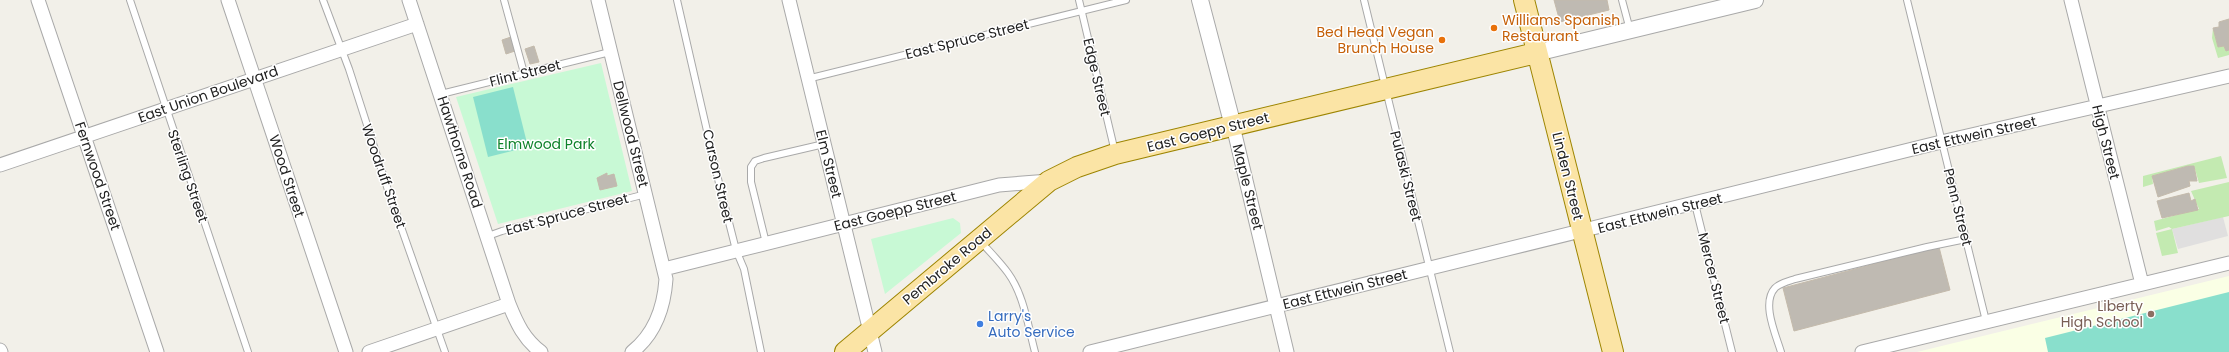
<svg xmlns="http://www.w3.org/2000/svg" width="2229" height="352" viewBox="0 0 2229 352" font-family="Poppins,sans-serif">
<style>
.residential{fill:#e0dfdf}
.education{fill:#faffe5}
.grass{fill:#c3eab1}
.park{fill:#c8f9d5}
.pitch{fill:#89dfcc}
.building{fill:#bfbab2;stroke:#c4baab}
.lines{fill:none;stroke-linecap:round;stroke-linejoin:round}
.service-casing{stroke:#a9a9a9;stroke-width:8}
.minor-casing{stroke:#a9a9a9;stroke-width:15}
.tertiary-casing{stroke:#a9a9a9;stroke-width:18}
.primary-casing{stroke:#9d8502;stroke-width:22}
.service{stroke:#fff;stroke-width:6}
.minor{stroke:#fff;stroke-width:13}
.tertiary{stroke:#fff;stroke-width:16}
.primary{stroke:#fbe4a5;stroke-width:20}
.food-dot{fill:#e8710a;stroke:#fff;stroke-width:1.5}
.education-dot{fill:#8d6e63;stroke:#fff;stroke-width:1.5}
.shop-dot{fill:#3f7fe0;stroke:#fff;stroke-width:1.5}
.labels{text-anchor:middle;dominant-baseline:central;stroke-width:3;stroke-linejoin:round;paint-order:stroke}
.food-label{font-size:14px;fill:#c56008;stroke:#fff;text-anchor:start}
.street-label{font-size:14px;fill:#222;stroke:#fff}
.park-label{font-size:14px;fill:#0e822b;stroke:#fff}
.education-label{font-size:14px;fill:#785e54;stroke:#fff;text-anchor:end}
.shop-label{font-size:14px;fill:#366cbe;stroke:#fff;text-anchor:start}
</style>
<rect width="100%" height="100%" fill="#f2f0e9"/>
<path class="residential" d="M2223 217 2228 236 2178 249 2172 229Z"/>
<path class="education" d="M2229 276V352H1917Z"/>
<path class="grass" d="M2213 28 2218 47 2224 46 2226 51 2229 50V55L2218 58 2212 38Z
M2221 156 2227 178 2199 183 2194 166H2188L2152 176 2153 184 2143 187V176Z
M2229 182V216L2172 229 2178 253 2162 256 2156 233 2172 229 2169 227 2156 231 2154 221 2199 209 2191 191Z"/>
<path class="park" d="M601 63 632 191 498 224 456 97Z
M953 218 960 223 961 233 885 294 871 239Z"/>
<path class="pitch" d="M513 87 528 147 488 157 473 97Z
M2229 292V352H2048L2045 338Z"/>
<path class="building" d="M1554 0H1607L1609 10 1560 22Z
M2229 19V50L2226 51 2224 46 2218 47 2213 28 2219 27V22Z
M511 37 515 51 506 54 502 40Z
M534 46 539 62 530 64 525 49Z
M2188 166H2194L2197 181H2189L2190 186 2158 197 2152 176Z
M607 173V176L614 174 617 186 600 190 597 178Z
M2189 193 2191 201 2195 199 2198 210 2162 218 2157 201Z
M1939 247 1950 290 1794 331 1783 288Z"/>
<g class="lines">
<g class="service-casing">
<path id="service" d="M130 0 248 352
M323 0 349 69 388 190 445 352
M504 0 524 73
M677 0 719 183 736 250 744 269 761 352
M1079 0 1115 152
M1364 0 1450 352
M1622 0 1630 30
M1907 0 1986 321
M807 79 1126 0
M441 94 610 52
M1695 204 1732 352
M488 236 502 231 646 194
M981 242C990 252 1000 262 1008 273 1024 295 1028 326 1035 352
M766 243 751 182V167L755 161 764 158 824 144
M1781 352C1776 335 1761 303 1775 288 1780 283 1789 281 1795 279L1927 247 1966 239"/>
</g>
<g class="minor-casing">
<path id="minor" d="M38 0 157 352
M228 0 346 352
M409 0 509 304C517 324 524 339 541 352
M598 0 666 279C664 308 655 334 632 352
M789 0 875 352
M2071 0 2142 284
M1233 126 1287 352
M0 165 417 24
M664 269 999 185 1049 181
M0 350 1 352
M369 352 509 304
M1090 352 1941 142 2229 76
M1862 352 2229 263"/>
</g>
<g class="tertiary-casing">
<path id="tertiary" d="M1200 0 1233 126
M1536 53 1755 0"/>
</g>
<g class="primary-casing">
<path id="primary" d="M1524 0 1613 352
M845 352 1049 181 1077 167 1115 154 1536 53"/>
</g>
<use href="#service" class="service"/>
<use href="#minor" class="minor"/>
<use href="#tertiary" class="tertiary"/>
<use href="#primary" class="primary"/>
</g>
<g class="food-dot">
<circle cx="1494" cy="28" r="4"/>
<circle cx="1442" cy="40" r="4"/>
</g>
<circle class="education-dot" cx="2151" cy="314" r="4"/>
<circle class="shop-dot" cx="980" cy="324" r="4"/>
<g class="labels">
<g class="food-label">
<text x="1502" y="20">Williams Spanish<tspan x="1502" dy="16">Restaurant</tspan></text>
<text x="1434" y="32" text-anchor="end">Bed Head Vegan<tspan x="1434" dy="16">Brunch House</tspan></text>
</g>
<g class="street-label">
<text transform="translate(967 39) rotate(-14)">East Spruce Street</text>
<text transform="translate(525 73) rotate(-14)">Flint Street</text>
<text transform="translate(1097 77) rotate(77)">Edge Street</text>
<text transform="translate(208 94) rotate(-19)">East Union Boulevard</text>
<text transform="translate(1208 132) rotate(-14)">East Goepp Street</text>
<text transform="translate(631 134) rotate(76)">Dellwood Street</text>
<text transform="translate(1974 135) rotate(-13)">East Ettwein Street</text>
<text transform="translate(2106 142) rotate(76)">High Street</text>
<text transform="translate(460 152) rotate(72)">Hawthorne Road</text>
<text transform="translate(829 164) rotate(76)">Elm Street</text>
<text transform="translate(98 176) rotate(71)">Fernwood Street</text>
<text transform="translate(188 176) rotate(71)">Sterling Street</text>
<text transform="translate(287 176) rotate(72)">Wood Street</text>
<text transform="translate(384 176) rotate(71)">Woodruff Street</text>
<text transform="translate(718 176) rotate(77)">Carson Street</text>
<text transform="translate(1406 176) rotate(76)">Pulaski Street</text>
<text transform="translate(1568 176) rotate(76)">Linden Street</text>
<text transform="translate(1248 187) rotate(76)">Maple Street</text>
<text transform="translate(1958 207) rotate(76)">Penn Street</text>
<text transform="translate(895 211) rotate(-14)">East Goepp Street</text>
<text transform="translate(1660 213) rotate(-14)">East Ettwein Street</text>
<text transform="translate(567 214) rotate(-15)">East Spruce Street</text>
<text transform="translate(947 266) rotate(-40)">Pembroke Road</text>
<text transform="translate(1714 278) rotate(76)">Mercer Street</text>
<text transform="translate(1345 289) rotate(-14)">East Ettwein Street</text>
</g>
<g class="park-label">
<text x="546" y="144">Elmwood Park</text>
</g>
<g class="education-label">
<text x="2143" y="306">Liberty<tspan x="2143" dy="16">High School</tspan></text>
</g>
<g class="shop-label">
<text x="988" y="316">Larry's<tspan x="988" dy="16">Auto Service</tspan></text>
</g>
</g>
</svg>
